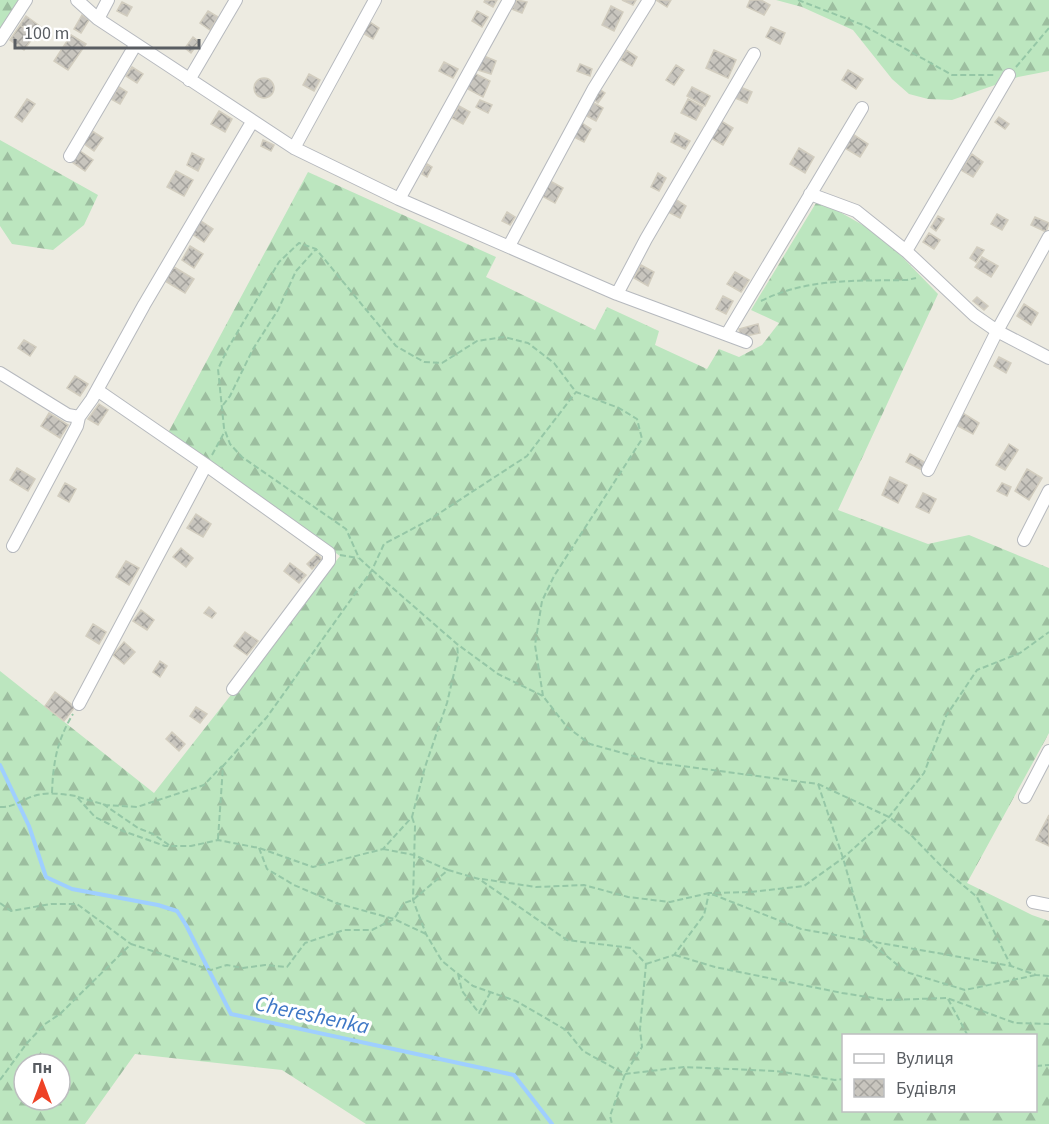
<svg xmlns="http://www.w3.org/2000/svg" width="1049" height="1124" viewBox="0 0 1049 1124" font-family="'Source Sans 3',sans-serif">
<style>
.forest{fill:url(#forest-firs);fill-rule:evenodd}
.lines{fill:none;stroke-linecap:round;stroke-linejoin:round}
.stream{stroke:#9fcfff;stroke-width:4}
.building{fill:url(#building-cross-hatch);stroke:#d2cdbf;stroke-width:1.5}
.street-casing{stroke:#b6b9be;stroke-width:14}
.path{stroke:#95c7a6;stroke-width:2;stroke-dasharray:6 3;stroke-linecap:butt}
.street{stroke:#fff;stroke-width:12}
.labels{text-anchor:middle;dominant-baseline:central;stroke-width:6;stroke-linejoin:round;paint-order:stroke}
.water-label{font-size:22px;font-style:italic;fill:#3e77c6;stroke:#fff}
</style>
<defs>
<pattern id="forest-firs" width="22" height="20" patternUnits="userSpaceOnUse" patternTransform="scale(1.5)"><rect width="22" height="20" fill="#bce6bf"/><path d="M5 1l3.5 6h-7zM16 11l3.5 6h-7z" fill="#9cbe9f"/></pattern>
<pattern id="building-cross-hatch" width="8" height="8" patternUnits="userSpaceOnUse" patternTransform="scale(1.5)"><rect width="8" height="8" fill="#c8c5be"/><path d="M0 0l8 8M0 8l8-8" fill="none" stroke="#a5a39e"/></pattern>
</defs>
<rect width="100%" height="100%" fill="#edebe1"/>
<path class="forest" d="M0 0H19L0 33Z
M776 0H1049V71L1018 77 952 100 928 99 909 94 892 79 853 30 802 7Z
M0 140 98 195 84 225 53 250 12 244 0 226Z
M308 172 496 257 486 277 595 330 607 307 659 331 655 345 707 369 719 349 739 357 762 345 779 323 751 310 816 203 838 211 882 236 938 294 838 510 928 544 969 535 1049 568V733L967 883 1032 915 1049 921V1124H366L282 1070 135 1054 85 1124H0V671L154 793 340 556 168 433ZM844 1036H1036V1110H844ZM24 1064H60V1100H24Z"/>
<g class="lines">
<path class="stream" d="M0 765 29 826 46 877 72 889 158 905 177 911 186 925 231 1014 514 1075 552 1124"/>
</g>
<path class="building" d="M485 0H497L493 7 484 2Z
M517 0 527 2 522 13 512 9Z
M622 0H636L633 5Z
M656 0H671L667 7Z
M750 0H761L770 5 764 15 747 7Z
M122 2 132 7 127 16 117 11Z
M611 6 623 12 614 31 602 25Z
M208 11 218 17 210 30 200 23Z
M477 11 488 17 482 27 472 21Z
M82 15 89 20 81 33 74 29Z
M26 16 41 27 35 35 20 25Z
M368 21 379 28 373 39 361 32Z
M20 25 35 35 24 50 10 40Z
M771 27 785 33 780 44 766 37Z
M71 35 86 44 68 70 54 61Z
M193 37 199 42 191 53 185 48Z
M626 50 637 57 632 66 621 60Z
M714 50 736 60 728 78 706 68Z
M484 56 496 61 491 74 478 70Z
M444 62 458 69 453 78 439 71Z
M580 64 592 69 590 76 577 71Z
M676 65 684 70 674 85 666 80Z
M132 67 143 74 137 83 126 76Z
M848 70 863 79 856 89 842 80Z
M474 73 490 81 483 97 466 88Z
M309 74 320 80 314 91 303 85Z
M254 88a10 10 0 1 1 20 0a10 10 0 1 1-20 0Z
M738 86 752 92 747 103 733 97Z
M119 87 127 92 120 104 111 99Z
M692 87 710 96 705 106 687 96Z
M599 89 605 93 598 103 593 99Z
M27 99 35 104 22 122 15 117Z
M688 99 703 107 696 120 681 113Z
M480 100 492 105 488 113 476 107Z
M592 102 603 108 596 121 585 115Z
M459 106 470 112 463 124 452 118Z
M219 111 232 119 225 132 211 124Z
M999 117 1009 124 1005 129 995 122Z
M721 121 733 128 723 145 711 138Z
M582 123 591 129 584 142 574 137Z
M92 131 103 138 94 151 83 143Z
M675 133 690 141 685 149 671 142Z
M851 133 868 144 860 157 843 147Z
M263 140 274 145 271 151 261 146Z
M799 148 814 157 805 173 790 164Z
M80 151 93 160 85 171 72 162Z
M192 153 204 159 198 171 187 165Z
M972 154 983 162 973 177 961 170Z
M427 164 432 167 427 177 422 174Z
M176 171 193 180 184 196 167 187Z
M658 173 666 178 659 191 651 187Z
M550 181 563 188 555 203 542 196Z
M675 199 686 206 680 218 668 212Z
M507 212 515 217 510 225 502 221Z
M997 214 1008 220 1002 230 991 224Z
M938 216 944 219 936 231 931 227Z
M1035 217 1049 223 1046 232 1031 225Z
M201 221 213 229 204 242 192 234Z
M929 233 940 240 934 249 923 242Z
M190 246 203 254 194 268 182 260Z
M977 247 984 250 976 262 970 258Z
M982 257 998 266 991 277 975 267Z
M641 265 654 272 648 286 634 278Z
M174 267 194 279 185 293 165 281Z
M735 272 749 280 741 292 727 284Z
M723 296 733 301 726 314 716 309Z
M977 297 988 306 984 310 973 301Z
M1024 304 1038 313 1031 325 1017 316Z
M758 324 760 333 741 337 739 329Z
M24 340 36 347 30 356 18 348Z
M999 357 1011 363 1006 373 994 366Z
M75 376 88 384 80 396 67 388Z
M99 404 108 410 98 425 88 419Z
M961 412 979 423 973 434 954 424Z
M49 413 68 425 60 438 41 426Z
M1009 444 1018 450 1005 470 996 465Z
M910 454 926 463 922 470 906 462Z
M17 468 35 479 28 491 10 480Z
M1027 469 1042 478 1029 500 1015 491Z
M890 477 907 485 898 503 882 495Z
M65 483 76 489 69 502 58 496Z
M1002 483 1011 487 1007 496 997 491Z
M923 493 936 499 929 513 916 507Z
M196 514 211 524 203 537 187 528Z
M181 548 193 558 186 567 173 557Z
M317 554 322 559 312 569 307 564Z
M126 561 139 568 129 585 116 577Z
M290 563 306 575 299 583 284 571Z
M209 607 216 613 212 618 204 613Z
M141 610 154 620 147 630 133 621Z
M93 624 106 632 99 644 86 636Z
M245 632 258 641 247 655 234 646Z
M124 642 135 652 124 664 113 655Z
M160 661 167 666 160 677 153 672Z
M55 692 75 707 64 721 45 706Z
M196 707 207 714 200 723 190 716Z
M172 732 185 744 179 751 166 739Z
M1049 815V846L1036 840Z"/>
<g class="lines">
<g class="street-casing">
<path id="street" d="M77 0 98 19 294 148 399 199 617 294 746 342
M98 19 108 0
M0 40 26 0
M189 80 236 0
M294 148 375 0
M70 156 136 44
M810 194 856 211 906 251 974 315 997 331 1049 358
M399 199 509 0
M509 246 593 90 649 0
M906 251 1009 75
M617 294 646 239 754 54
M727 334 862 108
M0 373 68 415 79 417 92 399 144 305 252 122
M97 390 206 465 329 553V561L233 689
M928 470 997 331 1049 237
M1024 540 1049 491
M13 546 77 426 79 417
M79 704 206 465
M1025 797 1049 751
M1033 902 1049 905"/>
</g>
<path class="path" d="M798 0 863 25 952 75H996
M1016 67 1049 28
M761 301C807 278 856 281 907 280L916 278
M223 405 230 396 253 349 278 310 296 271 316 249
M212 455 225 431
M340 555 358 558
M543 696 535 645 542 601 554 576 642 439 637 419 619 408 576 392 554 363 528 343 504 337 477 341 442 363 424 362 396 346 316 249 299 243 279 262 228 348 218 369 224 428 230 444 242 457 346 529 359 558 372 570 457 644 498 674 543 696 567 727 590 744 659 763 818 784 889 817 910 834 945 870 977 897 1011 966
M818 784 843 858 866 939 906 972 965 990 1036 975
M52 793C53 763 57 740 73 714
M78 797 106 805 137 807 204 785 222 766
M103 804 138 828 153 834 169 845
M0 807C14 808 24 798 37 795 49 792 63 794 76 796L95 817 123 831 165 846H191L218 840 259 848 313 867 383 849 412 817 425 767 447 703 458 656 457 644
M412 817 415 826 413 900 426 934 442 961 473 986 516 1001 566 1030 583 1051 625 1074 684 1067 776 1071 835 1080 844 1079
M218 839 223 766 267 717 372 570 384 544 429 520 527 456 576 392
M259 848 267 869 294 885 336 903 394 919 426 934
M383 849 414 855 448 870
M482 879 536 887 584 885 628 897 670 902 709 893 801 929 1011 966 1036 975 1049 976
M0 903 11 911 51 904H77L131 944
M675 955 715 967 842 993 887 1000 947 998 1015 1023 1049 1024
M646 964 674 955 704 915 709 893 751 892 804 886 843 858 889 817 924 773 946 716 977 670 1020 653 1049 632
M458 974 462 991 479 1013 490 993
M948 999 968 1036
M1036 1066 1049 1065
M0 1080 27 1043 45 1024 60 1014 131 944 211 970 227 965 243 968 265 965 287 967 305 943 344 930H372L394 919 404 903 413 900 448 870 479 879 567 940 631 948 646 964 640 1029 642 1047 625 1074 610 1116 612 1124"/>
<use href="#street" class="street"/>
</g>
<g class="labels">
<g class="water-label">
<text transform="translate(312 1015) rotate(12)">Chereshenka</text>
</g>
</g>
<rect x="842" y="1034" width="195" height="78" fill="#ffffff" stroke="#bdbec0" stroke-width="1.5"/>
<rect x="854" y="1054" width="30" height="9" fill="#ffffff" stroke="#bdbec0" stroke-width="1.5"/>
<text x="896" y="1064" font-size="18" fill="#595d62">Вулиця</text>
<rect x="854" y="1079" width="30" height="18" fill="url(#building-cross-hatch)" stroke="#bdbec0" stroke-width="1.5"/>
<text x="896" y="1094" font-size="18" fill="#595d62">Будівля</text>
<g transform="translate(42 1082)"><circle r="28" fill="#ffffff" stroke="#bdbec0" stroke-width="1.5"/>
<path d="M0-4.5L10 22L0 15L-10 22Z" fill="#ee4226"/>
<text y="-9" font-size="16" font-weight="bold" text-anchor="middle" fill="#595d62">Пн</text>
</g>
<path d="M15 39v9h184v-9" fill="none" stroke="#595d62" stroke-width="3"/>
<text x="24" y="39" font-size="18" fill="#595d62" stroke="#ffffff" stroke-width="4.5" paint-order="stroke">100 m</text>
</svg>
